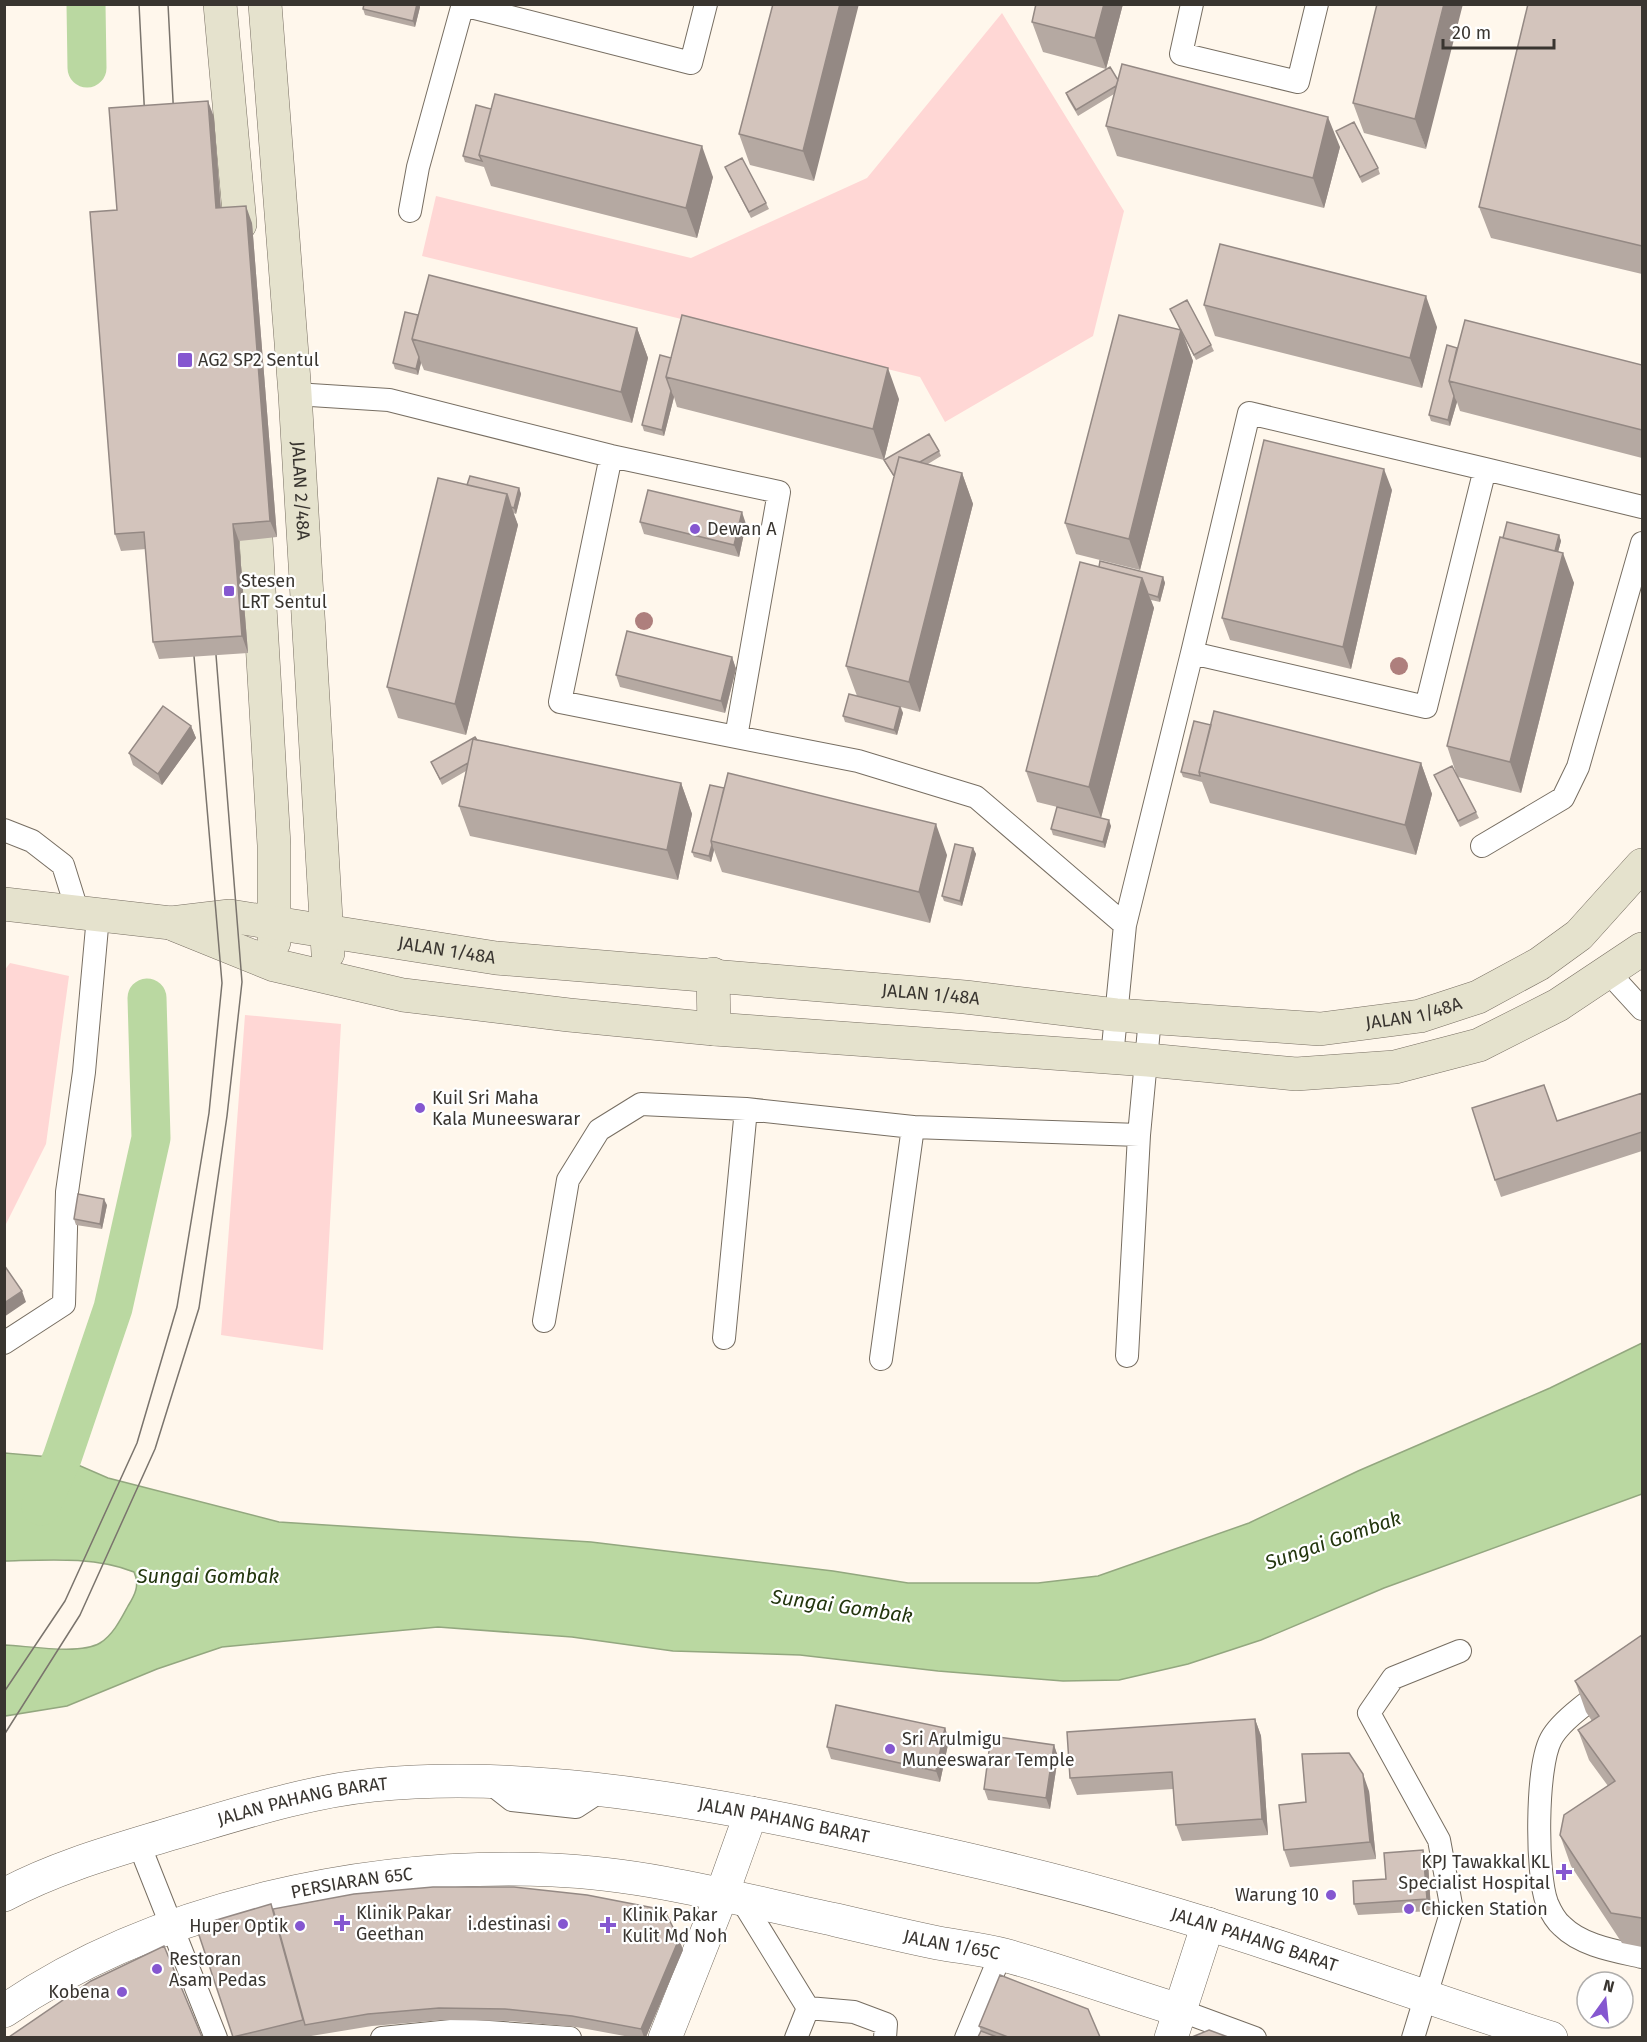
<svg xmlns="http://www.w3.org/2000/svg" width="1647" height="2042" viewBox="0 0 1647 2042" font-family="'Fira Sans',sans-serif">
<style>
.green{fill:#ffd7d5}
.water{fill:#bad8a1;stroke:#93a77f;stroke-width:1.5}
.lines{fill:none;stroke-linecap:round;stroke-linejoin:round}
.canal{stroke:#bad8a1;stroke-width:39}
.service-casing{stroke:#776e62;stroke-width:24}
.minor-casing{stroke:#776e62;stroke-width:34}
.secondary-casing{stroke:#776e62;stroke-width:34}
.service{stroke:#fff;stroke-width:22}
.minor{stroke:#fff;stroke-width:33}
.secondary{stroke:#e5e2cd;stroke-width:33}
.tram{stroke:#7a746d;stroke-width:1.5}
.tree{fill:#ae7f7d}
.wall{fill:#b5a9a2}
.shaded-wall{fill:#948984}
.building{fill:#d3c4bc;stroke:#948984;stroke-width:1.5}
.poi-dot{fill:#8557d0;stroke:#fff;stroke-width:2}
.labels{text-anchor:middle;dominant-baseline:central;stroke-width:4.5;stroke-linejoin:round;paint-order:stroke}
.poi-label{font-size:18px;fill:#393530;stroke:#fff;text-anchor:start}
.street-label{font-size:18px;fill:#393530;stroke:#fff}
.water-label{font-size:20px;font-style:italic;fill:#23360e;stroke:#fff}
</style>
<rect width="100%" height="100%" fill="#fff7ec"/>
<path class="green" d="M1002 13 1124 211 1093 336 945 422 920 377 422 256 436 196 691 258 867 178Z
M10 963 69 976 46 1144 5 1226 4 971Z
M245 1015 341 1024 323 1350 221 1335Z"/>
<path class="water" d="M1642 1343V1494L1384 1588 1261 1640 1188 1664 1119 1680 1063 1681 938 1671 800 1655 673 1651 572 1637 438 1627 222 1647 157 1669 67 1706 5 1716V1645C29 1646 80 1655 100 1643 113 1635 121 1619 128 1606 135 1595 140 1585 134 1572 94 1556 46 1560 5 1561V1453L62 1458 108 1478 279 1522 591 1542 833 1571 908 1583H1038L1098 1576 1249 1523 1358 1471 1550 1388Z"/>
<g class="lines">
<path class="canal" d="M86 4 87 68
M41 1506 62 1458 113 1308 151 1138 147 998"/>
<g class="service-casing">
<path id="service" d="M1192 4 1181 54 1298 82 1317 4
M463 5 691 63 706 4
M410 211 418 167 463 4
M295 394 389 400 611 456 779 492 736 737 560 702 611 456
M1249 413 1485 469 1426 707 1192 653Z
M1485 469 1642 507
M736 737 858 761 976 797 1125 925
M4 830 32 841 63 865 78 913
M1482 846 1563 798 1578 767 1642 543
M1609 973 1642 1009
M1112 1057 1125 925 1192 653
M544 1321 568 1180 599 1130 641 1104 746 1109 913 1127 1139 1135
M724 1338 746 1109
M4 1343 64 1304 67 1192 84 1072 98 916
M1127 1356 1139 1135 1150 1018
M881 1359 913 1127
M1642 1664C1618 1682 1564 1714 1551 1739 1536 1767 1536 1874 1547 1903 1550 1910 1556 1921 1562 1926 1582 1946 1616 1951 1642 1957
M489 1782 512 1800 576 1807 599 1792
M139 1844 216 2038
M741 1899 808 2008
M808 2008 854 2012 886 2024 885 2038
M1179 2010 1255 2038
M382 2038 461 2030 570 2038
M796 2038 808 2008
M966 2038 1001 1954
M1413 2038 1452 1910 1439 1840 1369 1713 1393 1678 1460 1651"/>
</g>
<g class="minor-casing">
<g id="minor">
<path id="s1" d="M4 1895C56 1867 114 1851 170 1834 236 1815 304 1792 373 1785 514 1771 672 1796 811 1825 923 1849 1036 1873 1147 1906 1283 1945 1416 1995 1551 2038"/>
<path id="s2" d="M4 2011C156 1906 371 1862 553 1870 649 1874 742 1900 836 1920 870 1928 904 1936 938 1943 959 1947 982 1949 1004 1955 1063 1971 1120 1992 1179 2010"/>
<path d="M665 2038 722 1894 751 1813"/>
<path d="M1171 2038 1208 1924"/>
</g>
</g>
<g class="secondary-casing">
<g id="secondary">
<path d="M220 4 240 224"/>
<path id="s3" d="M265 4 295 394 328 953"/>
<path d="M256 539 274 845V942"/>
<path id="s4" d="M4 904 171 923 230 916 496 958 965 997 1116 1015 1320 1029 1420 1016 1478 997 1539 964 1579 935 1642 865"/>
<path d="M175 925 274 965 403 995 569 1015 714 1029 1148 1060 1296 1074 1395 1067 1479 1045 1558 1005 1642 949"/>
<path d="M713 974 714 1029"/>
</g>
</g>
<use href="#service" class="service"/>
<use href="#minor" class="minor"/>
<use href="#secondary" class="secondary"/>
<path class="tram" d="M139 4 145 121
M168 4 174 120
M4 1692 65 1601 137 1443 177 1307 209 1113 222 983 194 656
M4 1735 80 1615 155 1449 199 1308 227 1116 242 982 216 655"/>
</g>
<g class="tree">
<circle cx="644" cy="621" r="9"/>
<circle cx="1399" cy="666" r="9"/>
</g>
<path class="wall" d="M364 4H419L420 7 415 27 365 15 363 9Z
M773 4 814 181 750 165 739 134Z
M1123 4 1106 69 1043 52 1032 22Z
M1377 4 1426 149 1364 133 1353 103Z
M1642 4V274L1491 238 1479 207Z
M1118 80 1340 147 1324 208 1117 156 1106 126 1114 94 1078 116 1068 99 1066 93Z
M491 109 713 177 697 238 491 186 484 167 465 162 463 156Z
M214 117 221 208 252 223 277 537 239 541 248 653 159 659 153 642 146 549 121 551 115 534 117 210Z
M1336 131 1378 168 1380 174 1362 183Z
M725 167 766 203 769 209 751 218Z
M1204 305 1437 327 1422 388 1215 336Z
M1170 309 1211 345 1214 351 1196 360 1185 339 1193 361 1140 570 1076 554 1065 523 1180 330Z
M418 315 637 328 648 358 632 423 424 370 421 363 418 375 395 369 393 363Z
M1457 347 1642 365V458L1460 411 1457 402 1450 426 1431 421 1429 415Z
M671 358 899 399 884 460 677 407 674 397 664 436 644 431 642 425Z
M939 451 941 456 928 464 962 473 973 504 920 712 901 707 903 713 897 735 845 722 843 716 857 696 846 666 894 477 887 466 884 460Z
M467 485 519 488 521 494 516 514 513 513 518 525 466 735 398 718 387 687Z
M1392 490 1351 669 1230 640 1222 618Z
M640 522 746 524 739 557 644 534Z
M1559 535 1561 541 1558 552 1574 583 1521 793 1458 777 1479 818 1460 827 1434 775 1457 776 1447 746 1503 538Z
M1099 567 1163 577 1165 583 1160 602 1151 600 1154 608 1101 818 1111 826 1105 848 1053 835 1051 829 1090 815 1037 802 1026 771Z
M732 657 736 669 725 713 620 687 616 675Z
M1211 724 1421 763 1432 794 1416 855 1210 803 1202 782 1183 777 1181 772Z
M191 726 196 738 162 785 133 765 129 753Z
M477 740 681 783 692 814 678 880 470 836 459 806 466 771 442 785 431 762Z
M710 785 947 855 930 923 722 872 714 850 711 862 694 857 692 852Z
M973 848 976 854 962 906 944 901 942 896Z
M1642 1093V1151L1501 1197 1495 1180 1557 1121Z
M107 1205 102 1229 76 1225 74 1219Z
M1642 1635V1947L1622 1943 1571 1866 1560 1835 1608 1786 1589 1760 1578 1730 1592 1721 1586 1712 1575 1681Z
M1255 1719 1261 1736 1268 1835 1182 1841 1176 1825 1173 1789 1077 1795 1070 1778Z
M945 1728 949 1740 940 1782 831 1759 827 1747Z
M1054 1745 1058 1757 1050 1809 988 1800 984 1789Z
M1369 1791 1376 1859 1290 1867 1284 1850 1306 1802Z
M1423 1850 1428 1862 1431 1911 1358 1915 1354 1904Z
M273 1909 679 1939 683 1950 646 2037H630L576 2027 509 2021 443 2020 372 2026 305 2037H233Z
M979 2026 1100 2037H978L981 2031Z"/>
<path class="shaded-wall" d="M417 4H419L420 7 415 27 413 21Z
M840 4H859L814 181 803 151Z
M1104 4H1123L1106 69 1095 38Z
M1444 4H1463L1426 149 1415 119Z
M208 101 214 117 222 225 216 208Z
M1328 117 1340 147 1324 208 1313 178Z
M702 146 713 177 697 238 686 208Z
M246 206 252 223 277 537 270 521Z
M1426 296 1437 327 1422 388 1410 358Z
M637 328 648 358 632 423 621 392Z
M1181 330 1193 361 1140 570 1129 539Z
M419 357 421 363 418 375 416 369Z
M888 368 899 399 884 460 873 429Z
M671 391 674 397 664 436 662 430Z
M1454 396 1457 402 1450 426 1448 420Z
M1384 469 1392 490 1351 669 1343 647Z
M962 473 973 504 920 712 909 682Z
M519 488 521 494 516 514 514 508Z
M507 494 518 525 466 735 455 704Z
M742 512 746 524 739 557 734 545Z
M233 524 239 541 248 653 242 636Z
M1559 535 1561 541 1555 563 1553 557Z
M1563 553 1574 583 1521 793 1510 762Z
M1163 577 1165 583 1160 602 1158 597Z
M1142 578 1154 608 1101 818 1089 787Z
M732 657 736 669 725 713 721 701Z
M900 707 903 713 897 735 894 730Z
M191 726 196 738 162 785 158 774Z
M1421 763 1432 794 1416 855 1405 825Z
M681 783 692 814 678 880 667 850Z
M1109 820 1111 826 1105 848 1103 842Z
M936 824 947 855 930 923 919 892Z
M712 845 714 850 711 862 709 856Z
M973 848 976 854 962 906 960 901Z
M104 1199 107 1205 102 1229 100 1224Z
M22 1291 26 1302 4 1317V1303Z
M1255 1719 1261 1736 1268 1835 1262 1819Z
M945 1728 949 1740 940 1782 936 1771Z
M1054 1745 1058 1757 1050 1809 1046 1798Z
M1363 1774 1369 1791 1376 1859 1370 1842Z
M1423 1850 1428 1862 1431 1911 1427 1899Z
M679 1939 683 1950 646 2037H644L641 2029Z"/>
<path class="building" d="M364 4H417L413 21 363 9Z
M773 4H840L803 151 739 134Z
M1036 4H1104L1095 38 1032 22Z
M1377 4H1444L1415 119 1353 103Z
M1528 4H1642V246L1479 207Z
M1122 64 1328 117 1313 178 1106 126Z
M1110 67 1118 80 1116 86 1076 110 1066 93Z
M495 94 702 146 686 208 479 155Z
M208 101 216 208 246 206 270 521 233 524 242 636 153 642 144 532 115 534 90 212 117 210 109 108Z
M476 105 491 109 479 155 482 161 463 156Z
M1354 122 1378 168 1360 177 1336 131Z
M742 158 766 203 749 212 725 167Z
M1220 244 1426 296 1410 358 1204 305Z
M429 275 637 328 621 392 412 339Z
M1187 300 1211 345 1194 355 1170 309Z
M405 312 418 315 412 339 419 357 416 369 393 363Z
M682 315 888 368 873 429 666 377Z
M1119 315 1181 330 1129 539 1065 523Z
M1465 320 1642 365V430L1449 381Z
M1447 345 1457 348 1449 381 1454 396 1448 420 1429 415Z
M660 355 671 358 666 377 671 391 662 430 642 425Z
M929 434 939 451 920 462 899 457 894 476 884 460Z
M1264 440 1384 469 1343 647 1222 618Z
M899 457 962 473 909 682 846 666Z
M470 476 519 488 514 508 511 507 507 494 467 485Z
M438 478 507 494 455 704 387 687Z
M648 490 742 512 734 545 640 522Z
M1507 522 1559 535 1555 551 1503 538Z
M1500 537 1563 553 1510 762 1447 746Z
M1100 561 1163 577 1158 597 1148 594 1142 578 1099 567Z
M1080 562 1142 578 1089 787 1026 771Z
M627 631 732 657 721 701 616 675Z
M849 694 900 707 894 730 843 716Z
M163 706 191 726 158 774 129 753Z
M1214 711 1421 763 1405 825 1199 772Z
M1194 721 1211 725 1199 772 1200 776 1181 772Z
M475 737 477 740 473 739 468 763 440 779 431 762Z
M473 739 681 783 667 850 459 806Z
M1452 766 1476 812 1458 821 1434 775Z
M728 773 936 824 919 892 711 841Z
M710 785 724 788 711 841 712 845 709 856 692 852Z
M1057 807 1109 820 1103 842 1051 829Z
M955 844 973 848 960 901 942 896Z
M1544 1085 1557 1121 1642 1093V1132L1495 1180 1472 1108Z
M78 1194 104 1199 100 1224 74 1219Z
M4 1265 22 1291 4 1303Z
M1642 1635V1918L1611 1913 1560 1835 1564 1815 1615 1781 1578 1730 1599 1716 1575 1681Z
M836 1705 945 1728 936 1771 827 1747Z
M1255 1719 1262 1819 1176 1825 1172 1772 1070 1778 1067 1732Z
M991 1736 1054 1745 1046 1798 984 1789Z
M1349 1753 1363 1774 1370 1842 1284 1850 1279 1805 1306 1802 1302 1754Z
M1423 1850 1427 1899 1354 1904 1353 1881 1386 1879 1384 1853Z
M433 1887H514L587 1895 664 1910 679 1939 641 2029 572 2016 505 2009 439 2008 368 2014 305 2025 273 1909 354 1894Z
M271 1904 303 2020 233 2037 196 1926Z
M164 1946 202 2037H9L91 1981Z
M1000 1975 1088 2009 1100 2037H1008L979 2026Z
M1209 2030 1228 2037H1192Z
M981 2031 997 2037H978Z"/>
<g class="poi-dot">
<rect x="177" y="352" width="16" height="16" rx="3"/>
<circle cx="695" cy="529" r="6"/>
<rect x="223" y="585" width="12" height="12" rx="3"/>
<circle cx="420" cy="1108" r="6"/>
<circle cx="890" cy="1749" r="6"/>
<path d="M1561 1863h6v6h6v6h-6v6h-6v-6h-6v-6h6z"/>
<circle cx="1331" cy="1895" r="6"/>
<circle cx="1409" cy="1909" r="6"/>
<path d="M339 1914h6v6h6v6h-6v6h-6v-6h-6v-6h6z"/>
<circle cx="563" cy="1924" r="6"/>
<path d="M605 1916h6v6h6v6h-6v6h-6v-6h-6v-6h6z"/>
<circle cx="300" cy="1926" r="6"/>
<circle cx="157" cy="1969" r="6"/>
<circle cx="122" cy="1992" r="6"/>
</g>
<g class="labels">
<g class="poi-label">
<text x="198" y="360">AG2 SP2 Sentul</text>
<text x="707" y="529">Dewan A</text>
<text x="241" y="581">Stesen<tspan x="241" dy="21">LRT Sentul</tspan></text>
<text x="432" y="1098">Kuil Sri Maha<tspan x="432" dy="21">Kala Muneeswarar</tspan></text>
<text x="902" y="1739">Sri Arulmigu<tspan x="902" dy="21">Muneeswarar Temple</tspan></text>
<text x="1550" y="1862" text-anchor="end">KPJ Tawakkal KL<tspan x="1550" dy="21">Specialist Hospital</tspan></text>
<text x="1319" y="1895" text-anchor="end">Warung 10</text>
<text x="1421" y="1909">Chicken Station</text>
<text x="356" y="1913">Klinik Pakar<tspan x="356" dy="21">Geethan</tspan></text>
<text x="622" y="1915">Klinik Pakar<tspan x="622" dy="21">Kulit Md Noh</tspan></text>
<text x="551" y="1924" text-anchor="end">i.destinasi</text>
<text x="288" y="1926" text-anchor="end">Huper Optik</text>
<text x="169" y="1959">Restoran<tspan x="169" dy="21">Asam Pedas</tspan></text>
<text x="110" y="1992" text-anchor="end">Kobena</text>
</g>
<g class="street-label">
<text stroke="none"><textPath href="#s3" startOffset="488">JALAN 2/48A</textPath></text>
<text stroke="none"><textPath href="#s4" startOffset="447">JALAN 1/48A</textPath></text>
<text stroke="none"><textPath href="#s4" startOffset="933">JALAN 1/48A</textPath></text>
<text stroke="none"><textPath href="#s4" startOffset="1419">JALAN 1/48A</textPath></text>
<text stroke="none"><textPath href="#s1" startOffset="314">JALAN PAHANG BARAT</textPath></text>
<text stroke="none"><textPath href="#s1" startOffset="800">JALAN PAHANG BARAT</textPath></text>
<text stroke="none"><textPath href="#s2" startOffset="374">PERSIARAN 65C</textPath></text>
<text stroke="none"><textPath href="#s1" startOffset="1286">JALAN PAHANG BARAT</textPath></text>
<text stroke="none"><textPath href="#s2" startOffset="982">JALAN 1/65C</textPath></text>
</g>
<g class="water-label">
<text transform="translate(1333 1540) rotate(-19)">Sungai Gombak</text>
<text x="208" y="1576">Sungai Gombak</text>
<text transform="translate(842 1606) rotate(8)">Sungai Gombak</text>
</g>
</g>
<rect width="1647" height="2042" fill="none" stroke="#393530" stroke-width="12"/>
<g transform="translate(1605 2000) rotate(15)"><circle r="28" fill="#ffffff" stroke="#b0aeac" stroke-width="1.5"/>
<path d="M0-4.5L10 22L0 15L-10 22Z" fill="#8557d0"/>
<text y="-9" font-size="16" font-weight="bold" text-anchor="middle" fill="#393530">N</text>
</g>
<path d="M1443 39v9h111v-9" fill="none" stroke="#393530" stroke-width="3"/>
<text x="1452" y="39" font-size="18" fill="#393530" stroke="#ffffff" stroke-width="4.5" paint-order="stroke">20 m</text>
</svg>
